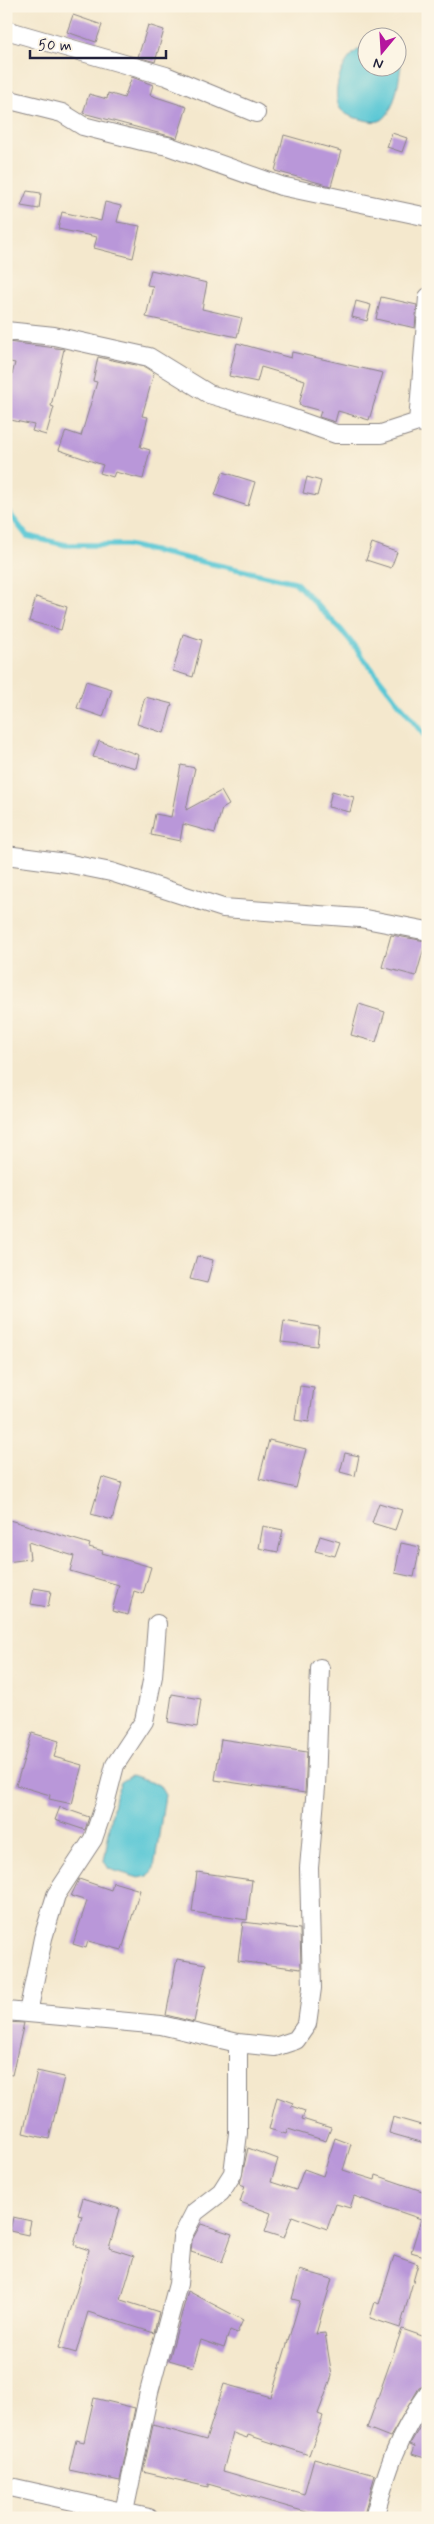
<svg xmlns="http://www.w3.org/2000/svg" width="434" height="2524" viewBox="0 0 434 2524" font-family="Mynerve,sans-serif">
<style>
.water{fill:#5cc8d5;stroke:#3f7588}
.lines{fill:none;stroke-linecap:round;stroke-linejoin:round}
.stream{stroke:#5cc8d5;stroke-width:5.5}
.building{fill:#b997d9}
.street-casing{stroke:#8b8584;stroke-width:20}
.street{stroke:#fff;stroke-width:18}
</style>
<rect width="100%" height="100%" fill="#fcf5e5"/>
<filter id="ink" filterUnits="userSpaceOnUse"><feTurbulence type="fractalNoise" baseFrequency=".02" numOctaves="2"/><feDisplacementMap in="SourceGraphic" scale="10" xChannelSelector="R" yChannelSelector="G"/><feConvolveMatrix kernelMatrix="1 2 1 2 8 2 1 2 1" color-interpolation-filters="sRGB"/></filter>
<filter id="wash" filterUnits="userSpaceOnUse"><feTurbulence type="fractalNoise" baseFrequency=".0096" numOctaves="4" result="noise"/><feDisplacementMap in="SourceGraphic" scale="20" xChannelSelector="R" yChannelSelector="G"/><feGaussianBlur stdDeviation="1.12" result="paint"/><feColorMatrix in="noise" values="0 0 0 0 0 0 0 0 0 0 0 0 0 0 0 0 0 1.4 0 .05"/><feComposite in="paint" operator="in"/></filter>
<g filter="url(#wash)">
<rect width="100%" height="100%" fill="#f4e8cd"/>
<path class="water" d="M366 47V68H396L397 61 401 66C399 80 394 117 379 121 372 123 362 119 356 118 349 116 340 112 338 104 332 85 346 50 366 47Z
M131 1776 159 1785 165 1795 154 1868 148 1876 139 1878 109 1869 104 1861 115 1796 121 1782Z"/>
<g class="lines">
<path class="stream" d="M6 509 27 536 66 545H126L295 582 342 631 428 740"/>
</g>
<g id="blocks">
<path class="building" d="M73 15 102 25 96 42 67 32Z
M148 25 164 30 155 62 138 57Z
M132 77 153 85 150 95 187 107 177 138 83 113 89 94 107 99 108 93 124 98Z
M392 133 407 138 402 152 387 147Z
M284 135 341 151 331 186 275 171Z
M27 191 41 193 39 209 21 206Z
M105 202 121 206 117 222 140 226 133 258 94 248 97 237 58 229 62 212 101 221Z
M151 270 207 283 202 309 242 318 237 337 146 317 153 286 147 285Z
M381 297 417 305 415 328 376 319Z
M356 301 371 305 367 321 352 317Z
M8 342 64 349 51 406 54 407 46 435 32 431 34 425 6 419V398L15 363 6 361Z
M237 343 291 358 292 352 383 373 369 420 338 411 335 422 319 417 321 411 299 405 305 380 261 367 257 382 229 376Z
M98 357 145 367 154 373 142 416 148 417 140 447 150 450 143 479 115 472 113 477 100 473 103 465 59 450 66 431 81 436 97 382 93 381Z
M223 472 255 482 248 506 215 495Z
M307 477 321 481 317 496 303 493Z
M372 543 397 552 391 568 366 560Z
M36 597 67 607 61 630 29 621Z
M183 634 202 640 193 677 173 671Z
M86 681 112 689 103 717 77 708Z
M145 697 172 704 164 733 137 724Z
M99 741 139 755 136 768 93 757Z
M181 765 195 768 186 810 221 791 229 805 222 809 215 833 183 824 180 841 151 835 155 814 171 817Z
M332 791 354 797 350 812 328 807Z
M391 935 426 941 416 976 382 967Z
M359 1004 385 1012 376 1042 351 1035Z
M197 1256 213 1260 207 1283 190 1279Z
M284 1321 319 1327 317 1346 281 1342Z
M300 1386 314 1388 309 1422 295 1420Z
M269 1440 306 1449 296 1488 259 1479Z
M345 1453 359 1456 355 1476 340 1472Z
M102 1477 122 1483 112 1520 91 1514Z
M379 1503 402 1510 395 1530 372 1523Z
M6 1519 90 1544 89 1547 103 1551 102 1553 151 1567 143 1594 134 1591 128 1615 112 1611 119 1585 70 1571 74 1556 28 1542 30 1559 6 1562Z
M263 1526 283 1530 278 1552 259 1548Z
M320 1536 340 1542 335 1556 315 1551Z
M401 1543 420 1547 414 1577 395 1573Z
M34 1588 51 1591 48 1607 31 1604Z
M172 1694 201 1699 197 1727 168 1722Z
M32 1733 59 1741 54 1757 82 1765 72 1804 49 1799 50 1795 16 1785Z
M221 1739 307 1752 305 1793 215 1780Z
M60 1807 89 1817 85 1830 55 1820Z
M197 1872 252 1880 247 1920 192 1912Z
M79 1879 111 1890 113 1882 140 1890 122 1950 88 1941 86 1948 73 1944 87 1901 71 1896Z
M243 1922 300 1929 301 1969 238 1961Z
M177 1959 206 1964 194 2022 166 2015Z
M6 2022 24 2023 12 2075 6 2074Z
M37 2071 64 2077 49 2139 23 2133Z
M277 2097 293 2103 291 2106 305 2111 302 2119 331 2128 326 2141 288 2129 286 2134 269 2129Z
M393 2117 428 2127V2144L389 2133Z
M335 2138 351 2144 343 2170 375 2180 376 2175 428 2193V2257L411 2252 421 2219 354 2196 350 2208 336 2204 327 2229 292 2216 284 2238 265 2232 271 2213 240 2202 245 2186 240 2184 248 2148 278 2159 271 2182 296 2190 304 2169 323 2176Z
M83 2198 120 2209 109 2248 134 2256 121 2300 159 2312 154 2333 88 2312 76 2353 59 2348 89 2250 74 2245 82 2216 78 2215Z
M13 2217 31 2221 28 2235 10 2231Z
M201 2224 232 2234 222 2262 191 2252 192 2240Z
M394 2256 418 2264 400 2328 370 2318 375 2302 379 2304Z
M300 2270 332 2279 316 2334 325 2333 332 2376 318 2414 323 2416 309 2455 248 2435 247 2438 233 2433 223 2471 304 2494 314 2458 375 2475 363 2518H327L208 2484V2487L143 2472 153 2425 206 2440 224 2384 271 2397 300 2301 292 2299Z
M188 2291 243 2320 237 2333 230 2330 224 2348 201 2340 193 2367 169 2360Z
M402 2329 428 2338V2384L419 2388 390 2437 367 2428Z
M94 2398 135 2408 120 2481 69 2470 76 2440 84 2442Z
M428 2413V2459L412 2454 415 2446 410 2444Z"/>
</g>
</g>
<g filter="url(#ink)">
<use href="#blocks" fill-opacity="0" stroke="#8b8584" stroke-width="1"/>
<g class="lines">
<g class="street-casing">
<path id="street" d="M6 30 166 76 256 113
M6 99 62 113 83 126 142 141 168 146 281 186 428 217
M428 297 418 422 428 424
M6 331 54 336 149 357 209 394 285 416 336 434H381L418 422
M6 855 66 863 111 872 223 908 360 918 428 931
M6 2011 161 2025 238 2043 275 2047 296 2040 307 2024 312 1988 309 1868 316 1787 320 1668
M28 2013 43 1938 56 1895 93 1839 105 1804 115 1765 144 1721 153 1676 157 1624
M6 2486 149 2518
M124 2512 149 2392 178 2284 182 2237 195 2212 221 2192 233 2173 238 2133V2043
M374 2518C387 2470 398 2435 428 2394"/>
</g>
<use href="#street" class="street"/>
</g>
</g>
<rect width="434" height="2524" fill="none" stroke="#fcf5e5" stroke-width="25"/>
<g transform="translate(382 52) rotate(198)"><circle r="24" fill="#fcf5e5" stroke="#a5a1a1"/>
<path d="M0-4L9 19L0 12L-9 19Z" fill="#b5179e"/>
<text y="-8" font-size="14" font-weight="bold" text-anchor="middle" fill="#22223b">N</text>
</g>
<path d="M30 50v8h136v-8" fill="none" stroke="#22223b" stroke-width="2.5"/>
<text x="38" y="50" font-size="15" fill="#22223b" stroke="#fcf5e5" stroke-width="4" paint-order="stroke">50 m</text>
</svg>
